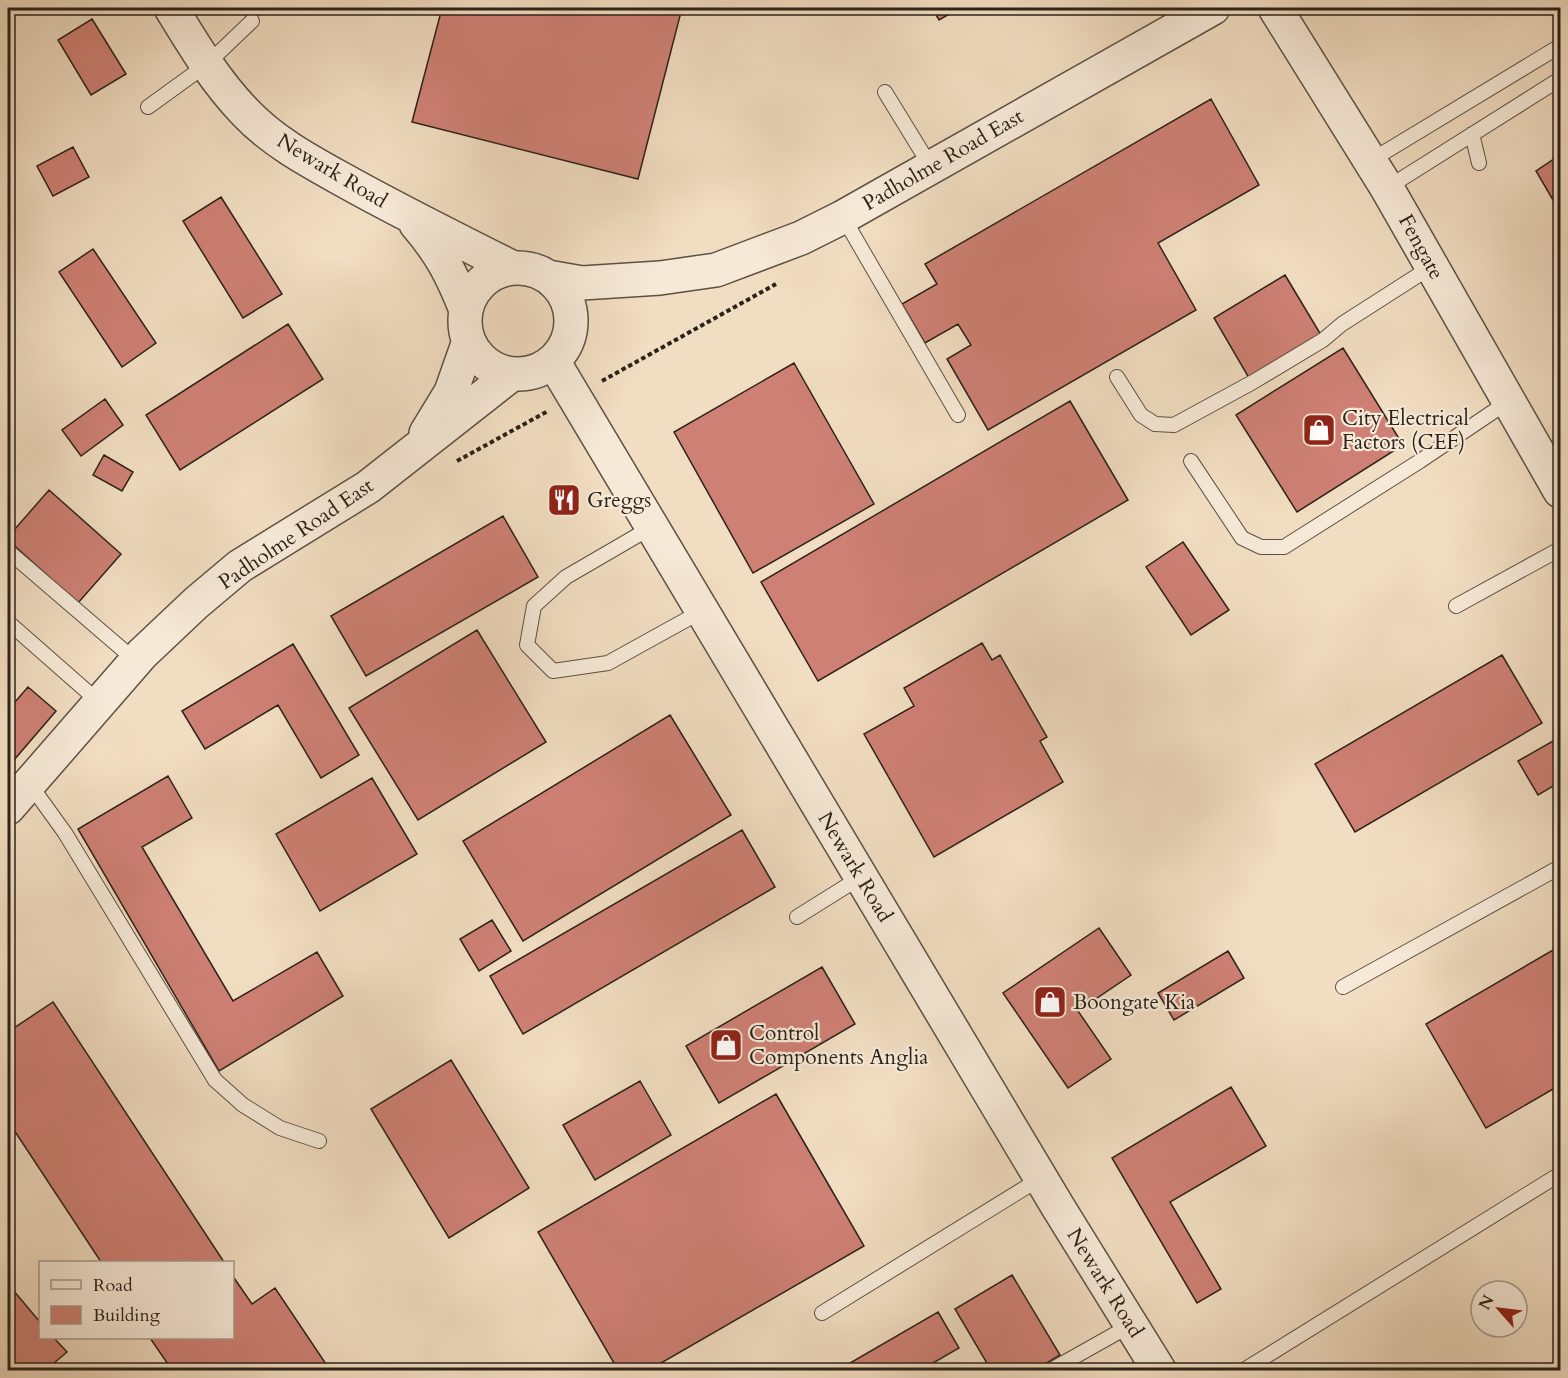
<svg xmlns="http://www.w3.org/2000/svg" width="1568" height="1378" viewBox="0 0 1568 1378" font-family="Cardo,serif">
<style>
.building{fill:#ce8074;stroke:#2b221a;stroke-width:1.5}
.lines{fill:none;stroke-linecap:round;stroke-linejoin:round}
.service-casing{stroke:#5c5144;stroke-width:16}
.tertiary-casing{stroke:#5c5144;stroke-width:36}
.path{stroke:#2b221a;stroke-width:4;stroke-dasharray:4.5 3;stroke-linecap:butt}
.service{stroke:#f6e9d7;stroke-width:14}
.tertiary{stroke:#f6e9d7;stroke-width:33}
.labels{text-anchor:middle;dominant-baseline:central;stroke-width:4.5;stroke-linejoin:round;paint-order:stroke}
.street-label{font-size:21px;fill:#2b221a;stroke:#f6e9d7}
.poi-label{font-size:21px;fill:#2b221a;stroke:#f6e9d7;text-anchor:start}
</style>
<rect width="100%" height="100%" fill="#f1ddc1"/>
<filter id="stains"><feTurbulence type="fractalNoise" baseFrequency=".00333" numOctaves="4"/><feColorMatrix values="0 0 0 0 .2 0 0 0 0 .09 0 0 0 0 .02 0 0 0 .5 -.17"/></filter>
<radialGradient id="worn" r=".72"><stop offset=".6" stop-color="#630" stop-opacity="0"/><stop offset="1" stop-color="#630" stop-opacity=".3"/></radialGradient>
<path class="building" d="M442 8H682L638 179 412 122Z
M932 8H960L939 20Z
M92 19 126 74 91 95 58 40Z
M1211 99 1259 185 1158 243 1196 310 988 430 947 359 971 345 958 324 925 343 902 304 937 284 925 264Z
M73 147 89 177 53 196 37 166Z
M1560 155V212L1536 171Z
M221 197 282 294 243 318 183 221Z
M93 249 156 343 122 367 59 272Z
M1285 275 1321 335 1249 378 1214 318Z
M288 324 323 379 180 470 146 415Z
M1343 348 1403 445 1297 512 1236 415Z
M794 363 874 504 753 573 674 432Z
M105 399 123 425 81 456 62 430Z
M1070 401 1128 500 818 681 761 582Z
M104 455 133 472 122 491 93 475Z
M49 490 121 554 78 603 8 540V537Z
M503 516 538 577 366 676 331 616Z
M1183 542 1229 610 1191 635 1146 567Z
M477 630 546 742 418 820 349 708Z
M982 643 992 660 1000 655 1047 737 1040 741 1063 782 934 857 864 734 914 706 904 688Z
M293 644 359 755 321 778 278 705 205 749 182 711Z
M1502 655 1542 723 1355 832 1315 764Z
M28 687 56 711 8 767V710Z
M670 715 731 815 523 941 463 841Z
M1560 737V782L1538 795 1518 761Z
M168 776 192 818 142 847 233 1001 317 952 343 996 219 1071 78 829Z
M372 778 417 854 320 911 276 834Z
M742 830 775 887 523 1034 490 976Z
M492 920 511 951 479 971 460 939Z
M1099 928 1131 975 1078 1011 1111 1059 1068 1088 1003 993Z
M1560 946V1085L1486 1128 1426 1024Z
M1228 951 1244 978 1174 1020 1158 993Z
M822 967 855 1024 719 1103 686 1046Z
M53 1002 224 1262H101L8 1121V1032Z
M451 1060 529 1188 449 1238 371 1109Z
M640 1081 671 1135 595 1180 563 1125Z
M1231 1087 1266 1146 1170 1202 1221 1289 1197 1303 1112 1158Z
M776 1094 864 1246 649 1370H618L538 1232Z
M232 1275 252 1304 275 1288 330 1370H172L150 1338H232Z
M1012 1275 1060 1355 1035 1370H991L955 1309Z
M8 1284 40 1322V1338H54L67 1352 46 1370H21L8 1355Z
M938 1312 959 1348 921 1370H838Z"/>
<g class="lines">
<g class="service-casing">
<path id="service" d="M885 92 931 167
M148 107 206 65 252 21
M1472 134 1479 163
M1370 161 1560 46
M1387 188 1560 79
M843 217 958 415
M1117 377 1141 415 1155 424 1174 425 1253 382 1323 340 1342 324 1431 267
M1191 461 1242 538 1261 547H1284L1420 461 1509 401
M652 527 566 577 534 606 527 645 553 671 608 663 702 611
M8 551 136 661
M1456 606 1560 549
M8 622 99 702
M29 783 65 833 215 1080 243 1105 280 1128 319 1141
M797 917 861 877
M1343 987 1560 867
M822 1313 1041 1178
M1051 1370 1131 1325
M1244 1370 1560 1174"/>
</g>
<g class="tertiary-casing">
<path id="tertiary" d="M171 8C193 44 215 81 245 112 273 142 311 162 347 182 401 212 457 240 513 268
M1275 8 1387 188 1560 491
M416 224C441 253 452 275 466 310
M465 321a53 53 0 1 1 106 0a53 53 0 1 1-106 0Z
M548 277 582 283 660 278 716 270 801 238 843 217 1213 8
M553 361 1058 1207 1159 1370
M426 433 451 392 469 341
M8 808 142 654 196 603 240 566 368 487 512 374"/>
</g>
<path class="path" d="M602 381 776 284
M457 461 548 411
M1542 1370 1560 1360"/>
<use href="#service" class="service"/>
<use href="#tertiary" class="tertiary"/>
</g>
<defs>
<g id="shop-square" transform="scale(1.725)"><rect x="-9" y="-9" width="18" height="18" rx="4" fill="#8f2418" stroke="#f6e9d7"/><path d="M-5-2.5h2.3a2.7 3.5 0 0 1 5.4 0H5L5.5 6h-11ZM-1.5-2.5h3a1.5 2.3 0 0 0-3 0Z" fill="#fff"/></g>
<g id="restaurant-square" transform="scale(1.725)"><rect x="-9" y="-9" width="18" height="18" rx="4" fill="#8f2418" stroke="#f6e9d7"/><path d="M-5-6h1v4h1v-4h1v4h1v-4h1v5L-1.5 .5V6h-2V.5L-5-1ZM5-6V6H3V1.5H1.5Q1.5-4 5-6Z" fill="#fff"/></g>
</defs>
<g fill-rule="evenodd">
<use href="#shop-square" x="1319" y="430"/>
<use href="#restaurant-square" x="564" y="500"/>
<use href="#shop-square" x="1050" y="1002"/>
<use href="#shop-square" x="726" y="1045"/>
</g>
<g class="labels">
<g class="street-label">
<text transform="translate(943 160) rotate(-30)">Padholme Road East</text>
<text transform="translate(332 171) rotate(31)">Newark Road</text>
<text transform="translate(1421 247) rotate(61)">Fengate</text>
<text transform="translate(296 534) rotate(-34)">Padholme Road East</text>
<text transform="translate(855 867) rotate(59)">Newark Road</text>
<text transform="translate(1105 1283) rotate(58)">Newark Road</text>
</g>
<g class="poi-label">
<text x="1342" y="418">City Electrical<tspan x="1342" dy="24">Factors (CEF)</tspan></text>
<text x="587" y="500">Greggs</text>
<text x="1073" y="1002">Boongate Kia</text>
<text x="749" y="1033">Control<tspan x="749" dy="24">Components Anglia</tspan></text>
</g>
</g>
<rect width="1568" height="1378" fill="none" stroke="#f1ddc1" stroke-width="30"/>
<rect x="9" y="9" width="1550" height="1360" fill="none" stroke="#2b221a" stroke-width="3"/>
<rect x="15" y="15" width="1538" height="1348" fill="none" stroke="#2b221a" stroke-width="1.5"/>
<rect x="39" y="1261" width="195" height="78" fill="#f6e9d7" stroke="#a5998b" stroke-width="1.5"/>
<rect x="51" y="1280" width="30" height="9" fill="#f6e9d7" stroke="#a5998b" stroke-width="1.5"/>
<text x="93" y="1291" font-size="18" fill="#2b221a">Road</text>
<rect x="51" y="1306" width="30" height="18" fill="#ce8074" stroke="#a5998b" stroke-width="1.5"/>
<text x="93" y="1321" font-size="18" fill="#2b221a">Building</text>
<g transform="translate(1499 1309) rotate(298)"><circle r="28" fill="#f6e9d7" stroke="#a5998b" stroke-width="1.5"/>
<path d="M0-4.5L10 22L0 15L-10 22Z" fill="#8f2418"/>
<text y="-9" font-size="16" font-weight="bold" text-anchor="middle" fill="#2b221a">N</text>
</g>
<rect width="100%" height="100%" filter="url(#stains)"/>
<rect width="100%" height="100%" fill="url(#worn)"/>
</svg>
